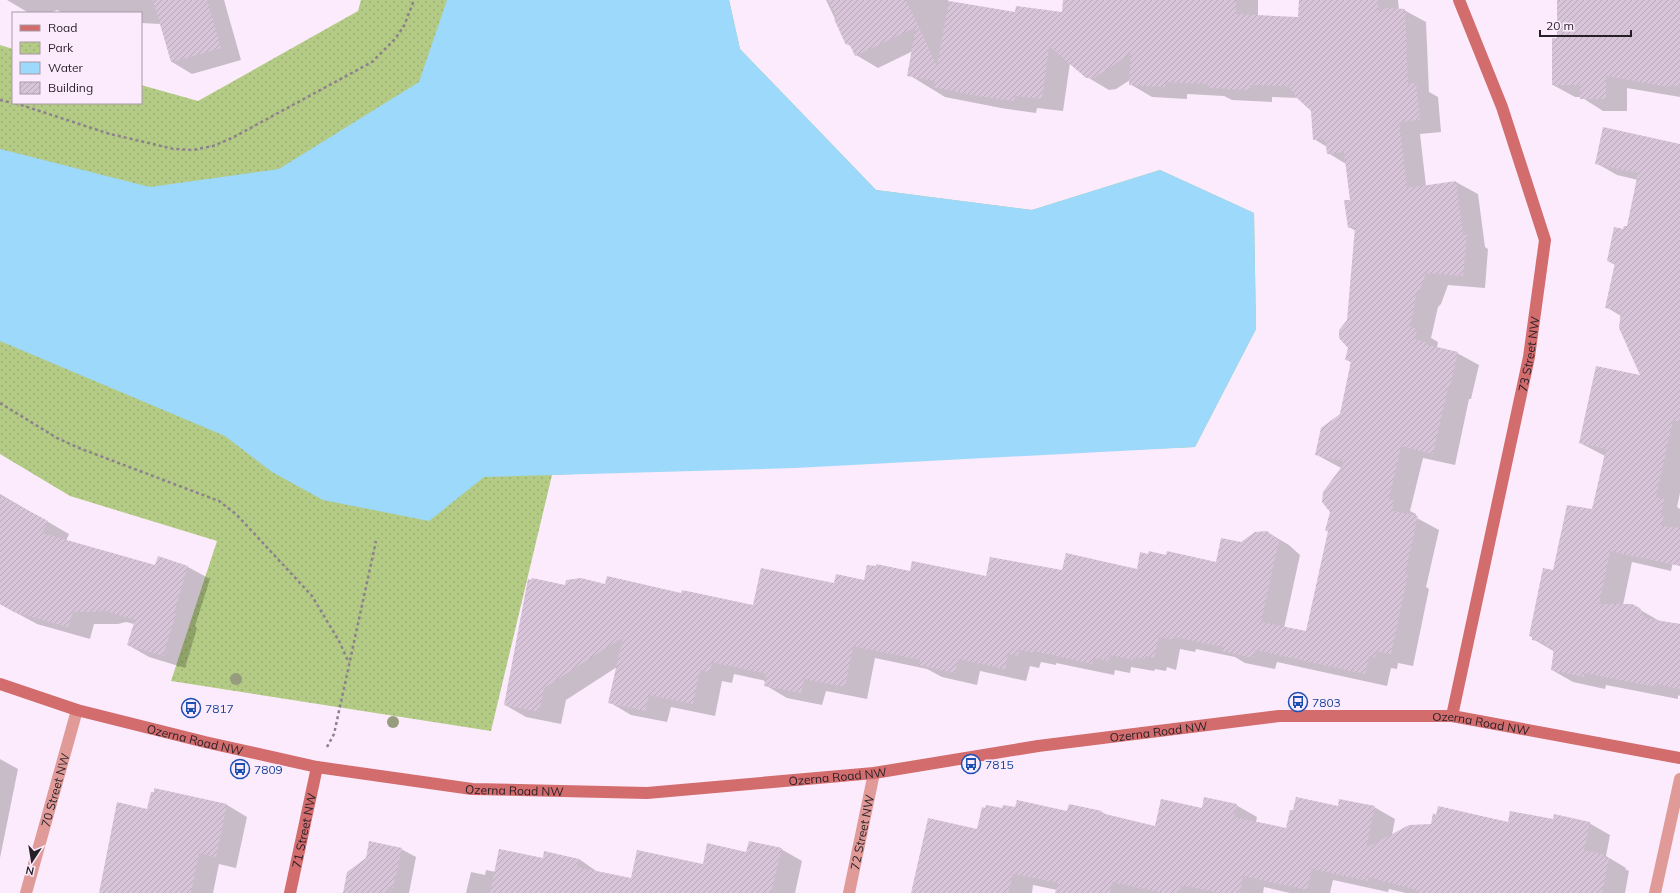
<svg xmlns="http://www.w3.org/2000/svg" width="1680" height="893" viewBox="0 0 1680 893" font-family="Mulish,sans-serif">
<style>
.park{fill:url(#park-dots)}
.water{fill:#9dd9fb}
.shadow{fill:#0003}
.building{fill:url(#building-hatch)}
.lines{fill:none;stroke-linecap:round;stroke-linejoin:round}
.path{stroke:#8d818d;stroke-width:2.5;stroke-dasharray:3 3;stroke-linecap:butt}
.street{stroke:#e09a98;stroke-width:12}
.secondary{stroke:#d26c6d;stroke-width:12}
.tree{fill:#989c7e}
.labels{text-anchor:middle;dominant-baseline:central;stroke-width:3;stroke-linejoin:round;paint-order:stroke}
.street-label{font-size:12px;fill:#271f27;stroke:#fcebfc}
.transit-label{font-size:12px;fill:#164399;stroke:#fcebfc;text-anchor:start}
</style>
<defs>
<pattern id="park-dots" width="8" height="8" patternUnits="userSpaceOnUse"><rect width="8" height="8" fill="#b3cb85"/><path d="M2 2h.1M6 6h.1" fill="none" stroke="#9aae73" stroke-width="1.8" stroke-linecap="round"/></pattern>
<pattern id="building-hatch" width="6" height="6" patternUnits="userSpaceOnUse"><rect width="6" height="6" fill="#d8c4d9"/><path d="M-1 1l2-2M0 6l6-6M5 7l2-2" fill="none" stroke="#b9a8ba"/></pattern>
</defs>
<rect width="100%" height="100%" fill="#fcebfc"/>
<path class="park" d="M361 0H729L740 49 876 190 1032 210 1160 170 1254 213 1256 329 1195 447 552 475 491 731 171 681 217 541 70 496 0 454V45L13 49V103H141V85L198 101 358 11Z"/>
<path class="water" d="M447 0H729L740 49 876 190 1032 210 1160 170 1254 213 1256 329 1195 447 795 468 484 477 429 521 323 500 272 472 225 436 0 341V149L150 187 279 169 419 82Z"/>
<path class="shadow" d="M7 0H224L241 60 192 74 172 62 161 24 141 23V13H63L57 10 50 13H29Z
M826 0H948L949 2 1016 13H1063L1064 0H1258V16L1299 18 1300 0H1398L1399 10H1404L1426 22 1429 92 1438 97 1441 132 1420 134 1426 186 1456 182 1478 194 1485 247 1488 249 1485 288 1448 285 1441 304 1438 307 1431 338 1438 342 1437 348 1457 353 1479 365 1471 399H1469L1455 465 1423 458 1410 511 1416 514 1415 517 1439 530 1426 587 1429 589 1413 666 1398 663 1397 669 1391 668 1387 686 1277 662 1275 669 1245 663 1235 657 1196 649 1195 652 1180 649 1176 670 1167 667 1166 671 1155 669 1154 671 1131 667 1130 673 1115 670 1114 675 1056 663V665L1041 662 1039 668 1030 666 1026 681 980 671 977 685 942 677 927 669 875 658 867 699 826 691 822 705 787 698 765 685 766 681 734 674 732 683 722 681 715 716 671 707 667 722 631 715 609 702 617 667 566 700 561 724 526 717 505 705 566 586 606 585 682 594 754 607 834 584 865 582 911 572 987 578 1063 572 1138 570 1167 556 1216 563 1241 543 1267 532 1289 545 1300 555 1284 628 1307 633 1329 532 1327 530 1341 468 1317 455 1340 415 1352 363 1346 359 1349 347 1348 320 1356 231 1349 227 1351 201 1346 164 1328 153 1327 147 1314 139 1312 111 1298 98 1272 97V102L1232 100 1224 96 1187 94V99L1152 97 1130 84V80L1116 89 1109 90 1087 77 1070 63 1063 111 1037 108 1036 113 1001 108 945 97 909 75 913 51 878 68 856 55 852 47 847 44Z
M1558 0H1667L1680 8V97L1627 88V111H1603L1581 97H1575L1553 85 1558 39Z
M1680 145V493L1677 507 1680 509V548L1675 554 1671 571 1632 562 1623 605H1632L1661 622 1680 624V696L1678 695V699L1606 685 1605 689 1573 682 1552 670 1555 652 1533 639 1553 572 1593 510 1605 456 1580 443 1642 376 1621 316 1606 307 1615 265 1608 261 1624 230 1628 227 1638 180 1617 175 1596 163Z
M0 494 69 534 66 541 156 566 159 558 188 567 210 579 195 626 197 628 185 668 149 657 128 645 134 624 126 622 118 624H94L90 639 37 624 0 604Z
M0 759 18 769 0 858Z
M155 790 227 805 247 817 236 868 219 864 213 893H100L148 810Z
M1069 805 1102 812 1110 817 1156 827 1203 809 1236 805 1257 817 1256 822 1287 829 1338 807H1374L1395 819 1392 835 1509 823 1554 820 1589 823 1610 835 1606 856 1626 868 1625 869 1629 871 1625 893H1406L1389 889 1388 892 1333 880 1330 893H1290L1264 887 1263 893H1056L1057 890 1033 885 1032 893H912L978 830 1003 810 1016 808 1068 812Z
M401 849 416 857 409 893H343Z
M781 849 802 861 795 893H466L471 872 485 875 486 870 496 872 543 859H579L599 873 631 879 704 865 747 853Z"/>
<path class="building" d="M153 0H207L221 48 171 62Z
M828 0H906L937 66 949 1 1015 12 1016 6 1062 12 1063 0H1236V14L1298 17 1299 0H1378V11L1387 8 1405 9 1408 84 1416 83 1420 120 1399 122 1407 188 1456 181 1463 235H1467L1463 276 1426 273 1419 292 1416 295 1410 327 1417 329 1415 339 1426 342 1425 344 1458 352 1450 387H1448L1433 454 1401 446 1389 499 1394 501 1392 511 1418 516 1405 574 1408 575 1391 654 1376 651 1375 658 1369 656 1365 674 1255 650 1253 658 1222 651 1223 647 1174 637 1173 640 1159 637 1154 658 1145 656V659L1133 657V660L1110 655 1108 661 1094 658 1092 664 1034 651V653L1019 650 1018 656 1008 654 1005 669 958 659 955 673 919 665 920 660 853 646 845 687 804 679 801 693 764 686 766 674 712 662 710 672 700 670 693 704 649 695 645 711 608 703 623 637 544 688 539 712 504 705 528 579 531 580 532 578 565 585 566 580 581 578 605 584 607 576 681 593 682 590 753 605 761 568 834 583 836 574 864 580 867 565 876 566V564L910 571 912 561 986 576 990 557 1062 570 1066 553 1137 569 1140 552 1148 554 1149 551 1166 555 1167 551 1216 562 1221 538 1241 542 1255 532 1267 531 1279 541 1261 622 1306 631 1328 531H1325L1330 512 1322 502 1323 492 1345 462 1315 455 1321 428 1340 414 1351 361 1345 360 1348 348 1339 338V330L1347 320 1355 227 1348 228 1344 200H1350L1344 152 1327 154 1325 139 1313 140 1311 111 1299 100 1288 86 1250 85V90L1209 88 1207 84 1166 82 1165 87 1129 85 1131 53 1094 78H1086L1049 46 1042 99 1015 96 1014 101 978 96 933 87 935 81 907 76 916 27 855 56 849 43 846 45 834 19 837 18Z
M1557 0H1680V87L1669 85V87L1606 76V99H1580V85H1552V38H1557Z
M1603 127 1680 144V422L1673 420 1656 497 1664 499 1661 514 1664 515 1661 526 1680 528V566L1610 551 1599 604H1632L1640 608 1644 618 1680 624V689L1657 684 1656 687 1584 673V677L1551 670 1554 648 1546 646 1547 643 1532 640V637L1529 636 1543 568 1553 570 1567 505 1592 509 1606 449 1579 443 1596 366 1640 375 1619 328 1621 311 1605 308 1615 263 1607 261 1614 227 1623 229 1624 226H1627L1638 173 1595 164Z
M0 496 48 521 42 533 155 565 158 556 188 566 174 613 176 614 163 656 127 645 135 620 103 610 95 612H73L68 627 14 612 0 604Z
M154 788 227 804 216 857 199 853 191 893H99L117 802 147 809 151 792H154Z
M1204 797 1237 804 1234 817 1286 828 1290 810H1293L1296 797 1338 806 1339 799 1375 806 1366 848 1409 825 1431 824 1433 813 1436 815 1438 806 1508 822 1510 811 1553 819 1554 814 1590 822 1584 850 1605 855V858H1609L1602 893H1417V890L1368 877V881L1312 869 1307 890 1243 876 1240 893H1220L1181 885 1179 893H1164L1112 882 1110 893H1055L1058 883 1013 874 1008 893H911L928 818 977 829 982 807 985 808 986 805 1002 808 1003 805 1015 807 1017 800 1067 811 1069 804 1102 811 1101 813 1155 826 1161 799 1202 808Z
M369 841 402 848 393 888 388 887 387 893H343L347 872 366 858Z
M749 841 782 848 771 893H490L499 849 543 858 544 851 579 859 577 867 631 878 637 850 703 864 707 843 746 852Z"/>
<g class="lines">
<path class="path" d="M0 100 13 103
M15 103 110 134 174 149 193 150 213 146 232 138 372 62 395 39 404 26 414 0
M0 403 57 438 79 448 219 501 236 514 312 596 339 641 349 663
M327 747 334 734 376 541"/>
<g class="street">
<path id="s1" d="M26 893 77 710"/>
<path id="s2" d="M849 893 874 773"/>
<path d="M1655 893 1680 779"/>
</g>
<g class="secondary">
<path id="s3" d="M0 684 77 710 205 742 317 767 472 789 647 793 874 773 1038 746 1279 716H1452L1680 758"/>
<path id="s4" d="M1452 716 1529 357 1545 240 1502 107 1459 0"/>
<path id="s5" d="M290 893 317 767"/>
</g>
</g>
<g class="tree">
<circle cx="236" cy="679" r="6"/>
<circle cx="393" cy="722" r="6"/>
</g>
<defs>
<g id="bus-ring" transform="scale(1)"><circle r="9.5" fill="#fcebfc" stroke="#1a4fb4" stroke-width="1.5"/><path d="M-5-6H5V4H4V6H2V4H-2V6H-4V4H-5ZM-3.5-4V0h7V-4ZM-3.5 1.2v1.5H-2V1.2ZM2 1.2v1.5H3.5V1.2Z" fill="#1a4fb4"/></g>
</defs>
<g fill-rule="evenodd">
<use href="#bus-ring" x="1298" y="702"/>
<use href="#bus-ring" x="191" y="708"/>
<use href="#bus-ring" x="971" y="764"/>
<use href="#bus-ring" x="240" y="769"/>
</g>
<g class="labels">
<g class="street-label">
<text stroke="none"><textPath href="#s4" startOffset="370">73 Street NW</textPath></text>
<text stroke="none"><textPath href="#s3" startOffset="1499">Ozerna Road NW</textPath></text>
<text stroke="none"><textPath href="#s3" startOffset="1175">Ozerna Road NW</textPath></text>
<text stroke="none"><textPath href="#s3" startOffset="203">Ozerna Road NW</textPath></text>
<text stroke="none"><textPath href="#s3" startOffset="851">Ozerna Road NW</textPath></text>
<text stroke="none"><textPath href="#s3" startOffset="527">Ozerna Road NW</textPath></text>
<text stroke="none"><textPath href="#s1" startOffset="107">70 Street NW</textPath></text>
<text stroke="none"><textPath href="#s5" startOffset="64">71 Street NW</textPath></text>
<text stroke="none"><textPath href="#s2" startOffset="62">72 Street NW</textPath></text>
</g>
<g class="transit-label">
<text x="1312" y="702">7803</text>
<text x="205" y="708">7817</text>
<text x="985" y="764">7815</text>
<text x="254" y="769">7809</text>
</g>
</g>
<rect x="12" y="12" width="130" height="92" fill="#fcebfc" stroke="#a799a7"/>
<rect x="20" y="25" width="20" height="6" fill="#d26c6d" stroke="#a799a7"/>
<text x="48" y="32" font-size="12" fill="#271f27">Road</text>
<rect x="20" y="42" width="20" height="12" fill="url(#park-dots)" stroke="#a799a7"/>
<text x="48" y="52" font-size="12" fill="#271f27">Park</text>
<rect x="20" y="62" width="20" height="12" fill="#9dd9fb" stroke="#a799a7"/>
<text x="48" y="72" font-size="12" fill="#271f27">Water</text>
<rect x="20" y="82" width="20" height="12" fill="url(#building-hatch)" stroke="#a799a7"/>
<text x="48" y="92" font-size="12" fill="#271f27">Building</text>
<g transform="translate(32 861) rotate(192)" stroke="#fcebfc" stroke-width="3" paint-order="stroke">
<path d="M0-3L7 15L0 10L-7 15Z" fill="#271f27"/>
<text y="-6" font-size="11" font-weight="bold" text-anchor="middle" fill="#271f27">N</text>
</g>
<path d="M1540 30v6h91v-6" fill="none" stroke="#271f27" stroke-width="2"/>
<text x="1546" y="30" font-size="12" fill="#271f27" stroke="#fcebfc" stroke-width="3" paint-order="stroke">20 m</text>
</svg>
